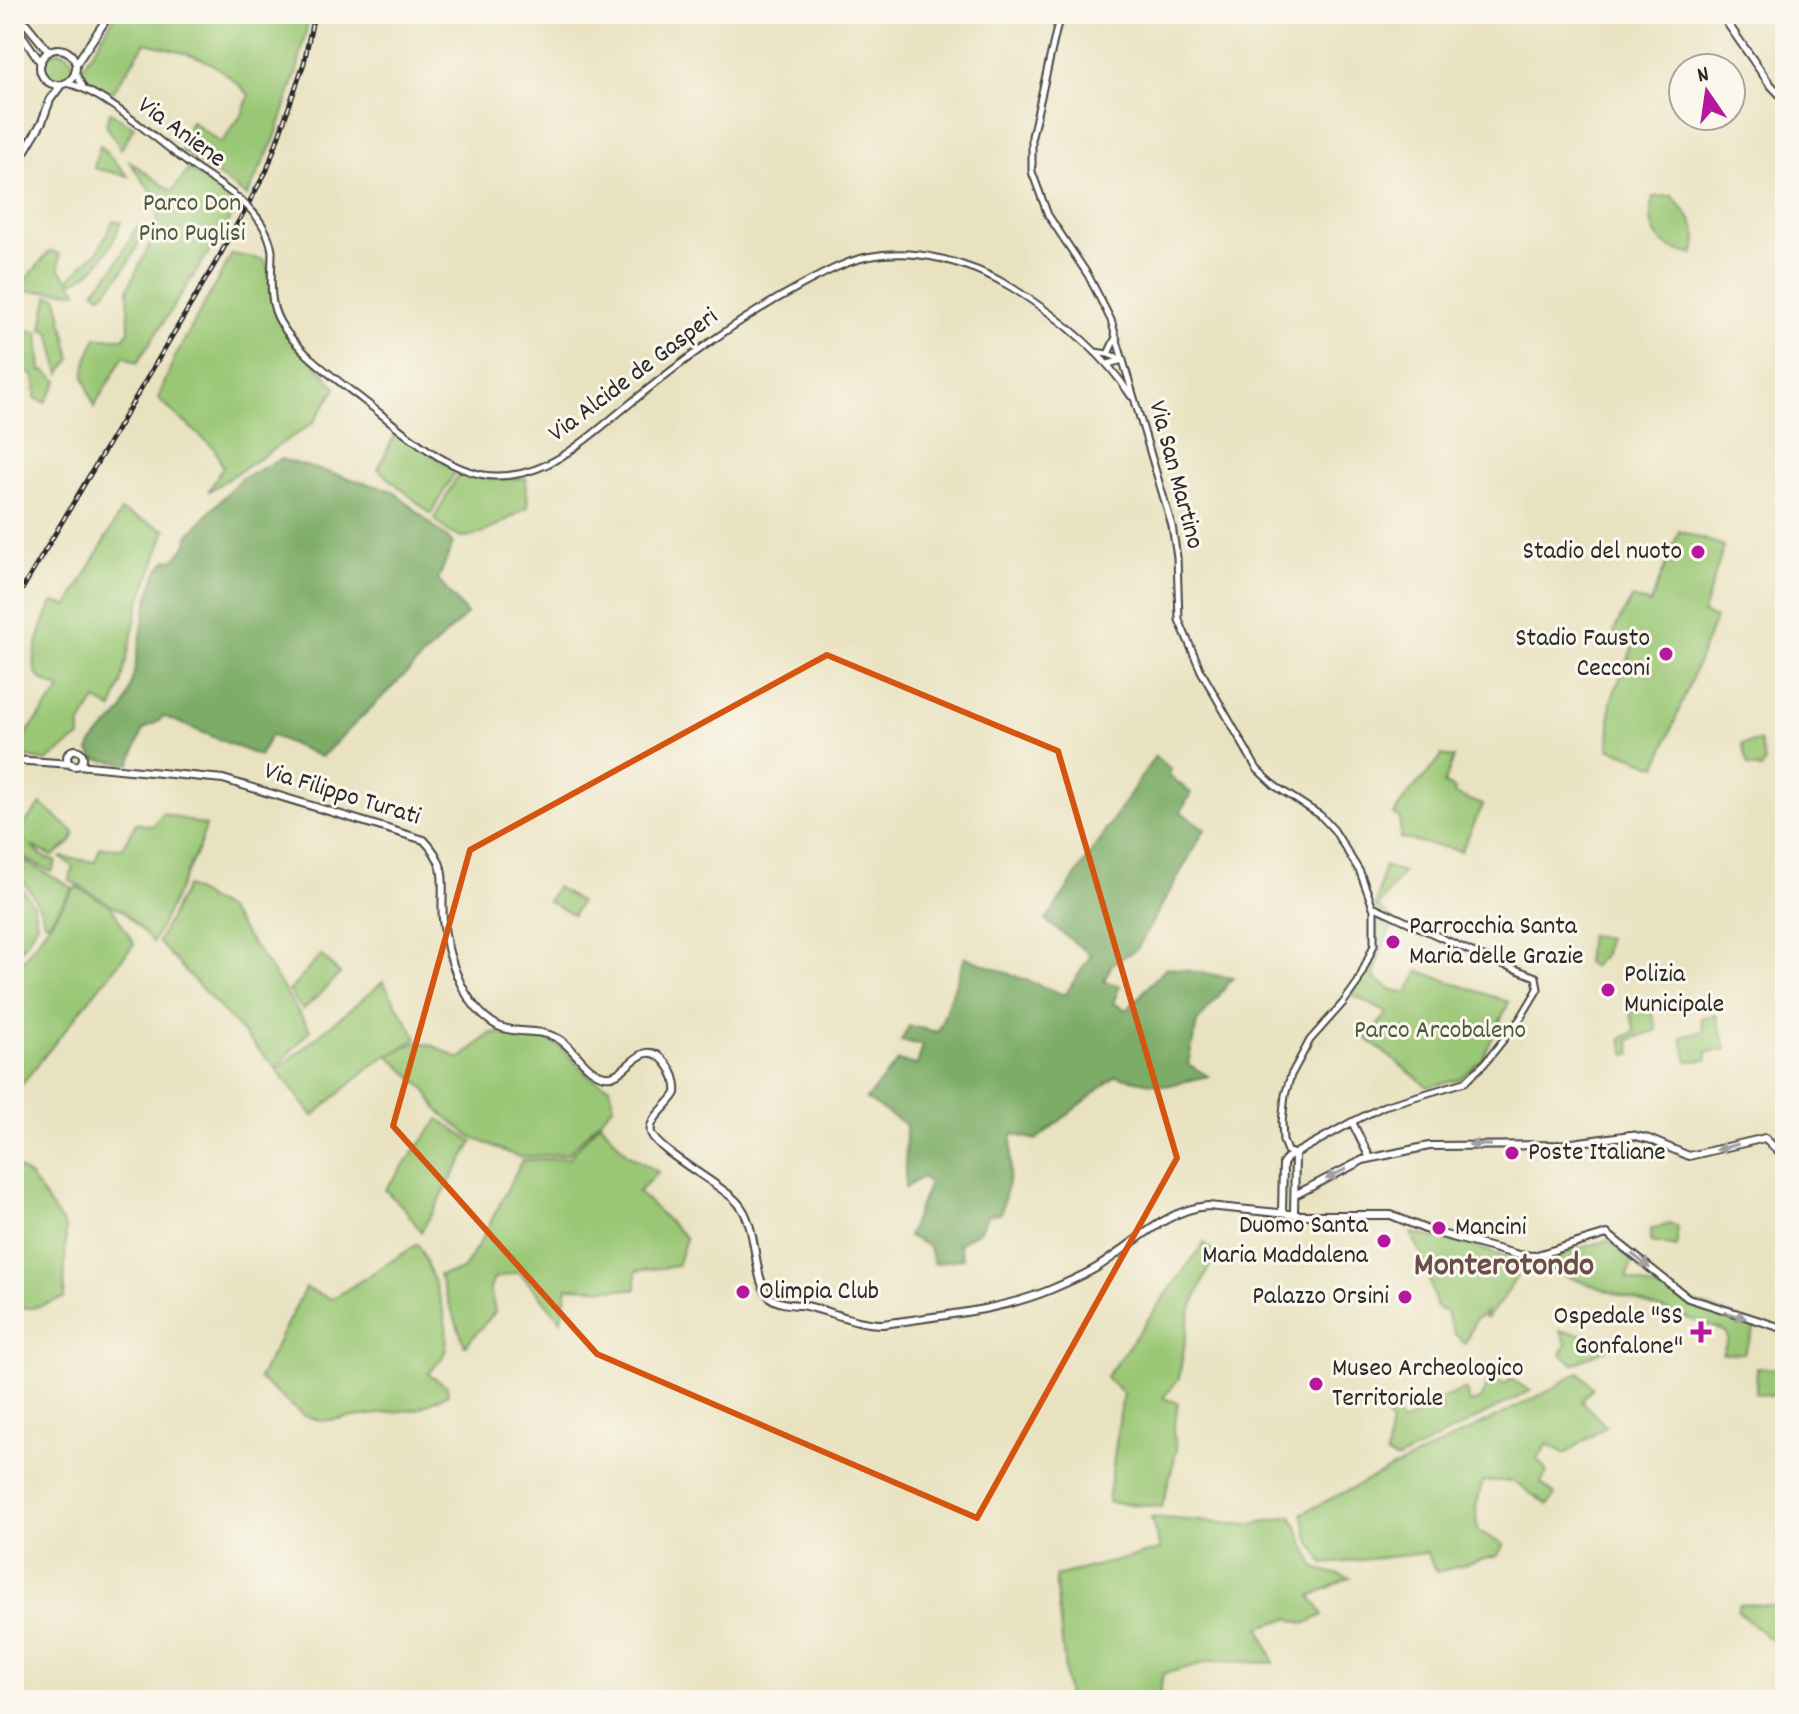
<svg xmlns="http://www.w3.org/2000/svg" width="1799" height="1714" viewBox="0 0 1799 1714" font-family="Dekko,sans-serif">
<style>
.green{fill:#9ac775;stroke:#627950;stroke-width:2}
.forest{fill:#7bac66;stroke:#536c48;stroke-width:2}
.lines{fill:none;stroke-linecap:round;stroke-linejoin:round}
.tertiary-casing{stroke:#484642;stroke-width:9}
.secondary-casing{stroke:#484642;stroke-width:10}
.tertiary{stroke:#fff;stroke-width:5}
.secondary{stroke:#fff;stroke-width:6}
.rail-casing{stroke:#2b2b2b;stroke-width:5}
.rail{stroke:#fbf7ec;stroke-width:2;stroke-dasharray:6;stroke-linecap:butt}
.tertiary-bridge-casing{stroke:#484642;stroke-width:9;stroke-linecap:butt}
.tertiary-bridge{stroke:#fff;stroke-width:5}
.oneway{fill:#a0a0a0}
.marked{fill:none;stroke:#d5540f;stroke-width:6;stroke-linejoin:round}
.poi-dot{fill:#b5179e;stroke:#fbf7ec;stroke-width:3}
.labels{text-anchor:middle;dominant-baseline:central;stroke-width:6;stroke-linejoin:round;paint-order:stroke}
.street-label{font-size:26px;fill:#2b2b2b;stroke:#fbf7ec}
.park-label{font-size:26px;fill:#4c5a41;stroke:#fbf7ec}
.poi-label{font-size:26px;fill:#2b2b2b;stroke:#fbf7ec;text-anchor:start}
.district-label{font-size:34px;font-weight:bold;fill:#694e4b;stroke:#fbf7ec}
</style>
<rect width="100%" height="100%" fill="#fbf7ec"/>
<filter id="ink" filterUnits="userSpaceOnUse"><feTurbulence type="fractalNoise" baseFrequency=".0125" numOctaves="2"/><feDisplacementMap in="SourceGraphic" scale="16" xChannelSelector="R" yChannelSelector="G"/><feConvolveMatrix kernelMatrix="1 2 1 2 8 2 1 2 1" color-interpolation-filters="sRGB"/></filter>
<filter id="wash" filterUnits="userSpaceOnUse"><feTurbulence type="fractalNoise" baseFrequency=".006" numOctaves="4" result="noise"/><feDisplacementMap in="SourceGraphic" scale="32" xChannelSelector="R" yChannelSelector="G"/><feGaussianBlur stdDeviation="1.8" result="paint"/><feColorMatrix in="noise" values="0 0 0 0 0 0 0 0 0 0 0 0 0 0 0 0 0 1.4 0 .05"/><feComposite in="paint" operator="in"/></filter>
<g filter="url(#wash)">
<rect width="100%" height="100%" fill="#e9e2c1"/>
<path class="green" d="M116 14H310L297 71 275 138 247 196 182 151V143L191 121 221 143 243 113 249 95C212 57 195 54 145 43L113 92H105L81 79 80 71Z
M45 66a14 14 0 1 1 28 0a14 14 0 1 1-28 0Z
M110 112 134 127 121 149 106 125Z
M100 145 128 176 94 168Z
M128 160 172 191 189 169 240 204 139 360 137 363 124 356 94 407 84 376 87 360 96 338H123L129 331 128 288 151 242 159 212 153 194Z
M1672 196C1686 211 1705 232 1693 254 1659 249 1645 232 1653 197Z
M113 221 121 222C112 246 99 272 73 282L70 278 98 251Z
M137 227 145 228C134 255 123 276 101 295L94 291 114 268Z
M50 251 60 254 59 268 78 292 16 291Z
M232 254 265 260 285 329 336 388 313 423 208 492 223 467 214 448 158 399 174 359Z
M48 296 57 297 71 359 60 374 50 332 42 329Z
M22 331 38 332 41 372 45 371 58 381 45 403 35 398V380L32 373 24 374 14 403V364L22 363Z
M396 432 456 470 431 514 378 469Z
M460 471C483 480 502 480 526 478L528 507C510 517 476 544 455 535 448 533 440 523 434 519Z
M121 511 166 530 139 604 121 684 112 709 96 700 80 725V737L46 761 14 754V749L61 689C54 685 43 682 38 676 27 662 45 618 53 602L68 606Z
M1679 531 1724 546 1703 613 1715 619 1657 766 1609 748 1611 701 1634 644 1616 637 1614 630 1632 598 1650 604Z
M1759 741 1765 762 1761 769 1748 766 1742 744Z
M1442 755 1454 758 1444 784 1455 789 1454 794 1483 805 1461 851 1400 838V818L1394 815C1405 792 1428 777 1442 755Z
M41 804 75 833 71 842 53 856 31 846 44 857 56 861 52 872 14 853 19 843 25 842 14 836Z
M163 813 206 826 199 847 153 942 124 912 69 880 74 867 60 857 95 862 100 847 122 848 136 823 153 826Z
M15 856 73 888 48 923 44 922C40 896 15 880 15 856Z
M1384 866 1403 872 1378 907 1394 920 1381 950 1374 978 1390 989 1407 993 1419 971 1509 1002 1482 1060 1460 1079 1428 1087 1366 1038 1388 1013 1352 995 1376 939V904Z
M14 878 33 905 37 923 23 948 20 945 14 950Z
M186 886 227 910 266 962 310 1030 276 1068 158 942Z
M76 887 110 905 134 944 14 1094V973Z
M556 887 580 902 573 915 548 901Z
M1589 935 1607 938 1604 955 1591 967 1586 963Z
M321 955 340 974 303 1010 289 991Z
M383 982 417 1038 390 1055 416 1042 434 1046 460 1059 491 1033C515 1035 546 1034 565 1051 585 1069 580 1076 609 1086L614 1105 568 1154 519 1157 471 1137 439 1111 424 1088 388 1055 371 1066 313 1116 277 1070Z
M1646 1008 1652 1011 1657 1030 1629 1040 1632 1053 1626 1055 1621 1038 1635 1032 1630 1010Z
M1716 1015 1726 1050 1707 1052V1060L1688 1061 1681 1037 1704 1031 1701 1018Z
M439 1119 473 1142 421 1232 405 1209 385 1190Z
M600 1122 626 1153 658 1172 638 1192 686 1238 677 1266 636 1271V1290L567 1287 561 1320 519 1272 494 1278 490 1289 495 1312 465 1346 439 1275 463 1270 482 1239 522 1160 569 1158Z
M14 1164 31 1178 66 1228 64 1298 32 1308H14Z
M1670 1224 1677 1226V1247L1651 1242V1229Z
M1411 1233 1476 1247 1524 1264 1505 1296 1487 1318 1484 1317 1488 1311 1475 1320 1465 1344 1454 1333 1446 1312 1437 1308 1423 1258Z
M1608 1240 1633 1261 1626 1278 1756 1325 1744 1353 1722 1354 1728 1339 1727 1333 1722 1330 1539 1267 1540 1260 1547 1255 1561 1257 1562 1253Z
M1204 1243 1215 1253 1190 1311 1179 1378 1163 1398 1178 1403 1173 1433 1177 1449 1162 1507 1108 1502 1123 1393 1106 1377Z
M418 1244C430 1269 455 1327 444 1354 442 1361 432 1368 428 1374L447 1386 448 1394 418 1409 322 1421 303 1415 259 1379 305 1288 332 1299Z
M1560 1331 1613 1339 1612 1346 1574 1364 1561 1355 1566 1343Z
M1757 1367 1785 1370V1397L1756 1393Z
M1579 1372 1593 1388 1581 1401 1606 1426 1565 1454 1548 1444 1537 1459 1547 1472 1541 1483 1555 1495 1548 1505 1512 1481H1483L1476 1507 1478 1531 1505 1545 1496 1556 1437 1572 1427 1553 1324 1564 1308 1537 1302 1513 1547 1392Z
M1490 1375 1504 1385 1511 1379 1530 1391 1397 1460 1386 1455 1391 1422 1382 1411 1392 1409 1402 1423 1426 1410 1428 1414 1442 1410 1438 1400 1463 1390H1466L1469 1403 1481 1400Z
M1292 1516 1315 1568 1350 1578 1311 1596 1323 1615 1305 1624 1289 1618 1260 1627 1274 1663 1212 1661 1163 1674 1158 1700H1068L1055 1576 1160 1550 1151 1517 1248 1525Z
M1755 1604 1785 1608V1646L1768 1638 1737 1610 1739 1605Z"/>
<path class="forest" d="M281 459 393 491 453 543 438 580 467 614 321 757 271 735 259 756 163 716 159 721 143 730 130 764 95 759 89 751C95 731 120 723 126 703 140 662 141 607 158 570L167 560 175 559 187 544 188 536 240 479Z
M1155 756 1171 770 1169 775 1191 793 1181 812 1205 829 1137 949 1112 964 1104 981 1120 986 1113 1003 1127 1010 1166 967 1233 978 1197 1023 1188 1064 1208 1076 1166 1086 1116 1076 1036 1140 1012 1134 1010 1173 1001 1213 988 1215 979 1231 959 1244 963 1258 934 1264 928 1246 908 1236 929 1183 922 1177 905 1188 906 1125 866 1099 898 1061 917 1065 923 1045 901 1041 909 1026 938 1032 965 957 1065 995 1091 955 1046 921Z"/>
</g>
<g filter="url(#ink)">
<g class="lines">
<g class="tertiary-casing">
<path id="tertiary" d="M1060 14 1032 136V172L1048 215 1088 275 1111 320 1172 526 1177 557 1179 620 1201 671 1257 769 1275 786 1320 815 1334 830 1360 872 1374 910V945L1358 982 1343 1003 1310 1040 1291 1075 1285 1095 1282 1122 1283 1141 1287 1151 1294 1154
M75 72 83 87
M65 83C100 88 158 141 188 163
M272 251C272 270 269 293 275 311 286 344 336 379 363 400 400 428 450 477 498 476 551 476 588 437 627 406 682 361 738 319 800 286 821 275 843 262 867 257 916 247 969 262 1011 287 1056 315 1102 350 1131 396
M1095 352 1108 354 1115 339
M1108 364 1123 360 1108 354
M1352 1122 1384 1106 1465 1082 1485 1063 1520 1019 1538 989 1536 977 1481 956 1375 907"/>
</g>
<g class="secondary-casing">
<path id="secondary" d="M18 14 49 52
M1721 14 1769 83 1785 100
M14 24 41 63
M40 67a18 18 0 1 1 36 0a18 18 0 1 1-36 0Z
M76 64 110 14
M14 169 42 122 50 100 61 85
M67 758a8 8 0 1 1 16 0a8 8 0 1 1-16 0Z
M14 760 72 764
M78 765 223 779 424 840C451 868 440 885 443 920 447 957 463 1007 498 1026 517 1035 539 1028 557 1038 575 1047 584 1072 605 1076 626 1081 642 1031 667 1064 673 1072 677 1083 676 1093 671 1104 647 1119 651 1133 657 1151 721 1184 737 1202 760 1226 751 1281 771 1298 780 1305 795 1304 806 1306 833 1312 856 1324 883 1324 940 1315 998 1312 1052 1289 1066 1283 1082 1276 1096 1268 1131 1247 1165 1209 1208 1206L1299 1215H1391L1430 1231 1519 1255 1534 1256 1607 1234 1688 1298 1785 1329
M1295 1195 1363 1160 1429 1146 1558 1145 1631 1135 1649 1139 1689 1156 1765 1138 1785 1158
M1282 1213 1283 1164 1287 1158 1352 1122 1370 1158
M1294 1214 1295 1154"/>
</g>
<use href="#tertiary" class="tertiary"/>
<use href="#secondary" class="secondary"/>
<g class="rail-casing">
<path id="rail" d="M14 603 220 255 267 170 304 63 314 14"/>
</g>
<use href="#rail" class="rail"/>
<g class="tertiary-bridge-casing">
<path id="tertiary-bridge" d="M188 163C221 187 265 207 272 251"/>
</g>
<use href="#tertiary-bridge" class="tertiary-bridge"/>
</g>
<defs><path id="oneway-solid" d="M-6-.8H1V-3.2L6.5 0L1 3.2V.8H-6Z" transform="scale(2)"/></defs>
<g class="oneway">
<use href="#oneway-solid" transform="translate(1480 1145) rotate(-179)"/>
<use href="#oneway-solid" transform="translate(1727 1147) rotate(166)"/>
<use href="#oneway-solid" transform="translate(1336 1174) rotate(153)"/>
<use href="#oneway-solid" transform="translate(1641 1261) rotate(39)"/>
<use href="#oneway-solid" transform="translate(1735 1315) rotate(17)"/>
</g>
</g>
<path class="marked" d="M827 655 1058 751 1177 1158 977 1518 597 1354 393 1126 470 850Z"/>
<g class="poi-dot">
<circle cx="1698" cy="552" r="8"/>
<circle cx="1666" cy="654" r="8"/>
<circle cx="1393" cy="942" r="8"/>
<circle cx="1608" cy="990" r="8"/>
<circle cx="1512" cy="1153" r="8"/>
<circle cx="1439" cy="1228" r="8"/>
<circle cx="1384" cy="1241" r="8"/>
<circle cx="743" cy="1292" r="8"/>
<circle cx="1405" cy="1297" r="8"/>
<path d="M1697 1320h8v8h8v8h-8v8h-8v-8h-8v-8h8z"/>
<circle cx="1316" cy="1384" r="8"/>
</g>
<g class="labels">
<g class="street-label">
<text transform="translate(181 133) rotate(36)">Via Aniene</text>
<text transform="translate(634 376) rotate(-37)">Via Alcide de Gasperi</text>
<text transform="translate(1175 475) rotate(75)">Via San Martino</text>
<text transform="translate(342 795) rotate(17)">Via Filippo Turati</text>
</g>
<g class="park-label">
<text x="192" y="204">Parco Don<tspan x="192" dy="30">Pino Puglisi</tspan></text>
<text x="1440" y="1031">Parco Arcobaleno</text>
</g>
<g class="poi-label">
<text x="1682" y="552" text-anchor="end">Stadio del nuoto</text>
<text x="1650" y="639" text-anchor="end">Stadio Fausto<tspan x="1650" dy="30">Cecconi</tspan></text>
<text x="1409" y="927">Parrocchia Santa<tspan x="1409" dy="30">Maria delle Grazie</tspan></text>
<text x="1624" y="975">Polizia<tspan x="1624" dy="30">Municipale</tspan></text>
<text x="1528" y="1153">Poste Italiane</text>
<text x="1368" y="1226" text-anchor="end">Duomo Santa<tspan x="1368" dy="30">Maria Maddalena</tspan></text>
<text x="1455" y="1228">Mancini</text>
<text x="759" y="1292">Olimpia Club</text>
<text x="1389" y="1297" text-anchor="end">Palazzo Orsini</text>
<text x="1683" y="1317" text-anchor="end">Ospedale "SS<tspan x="1683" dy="30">Gonfalone"</tspan></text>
<text x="1332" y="1369">Museo Archeologico<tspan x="1332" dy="30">Territoriale</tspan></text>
</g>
<g class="district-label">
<text x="1504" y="1267">Monterotondo</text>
</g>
</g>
<rect width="1799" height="1714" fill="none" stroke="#fbf7ec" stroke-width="48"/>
<g transform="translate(1707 92) rotate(347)"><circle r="38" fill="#fbf7ec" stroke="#a8a59f" stroke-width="2"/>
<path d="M0-6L14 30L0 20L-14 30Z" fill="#b5179e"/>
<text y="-12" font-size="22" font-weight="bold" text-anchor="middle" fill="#2b2b2b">N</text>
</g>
</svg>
